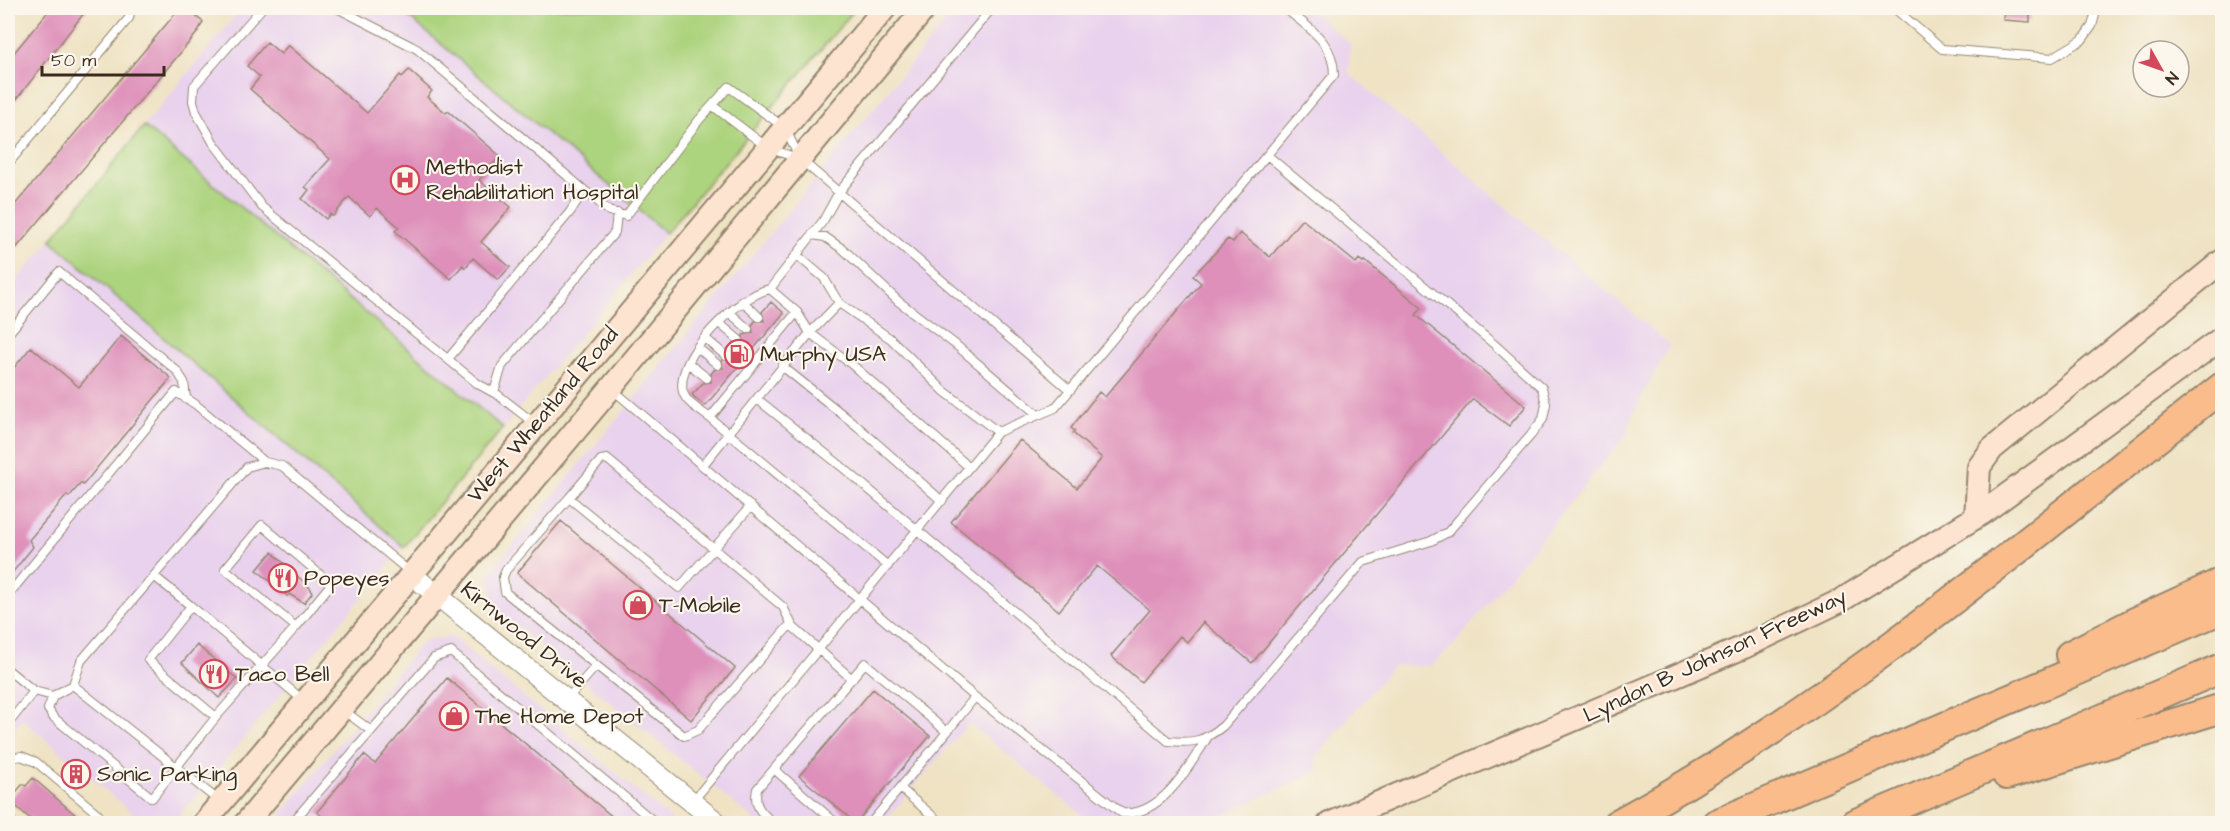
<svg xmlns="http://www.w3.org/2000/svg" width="2230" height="831" viewBox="0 0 2230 831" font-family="'Architects Daughter',sans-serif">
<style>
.built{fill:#e9d2ed}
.green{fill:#acd37d;stroke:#747e4e;stroke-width:1.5}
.building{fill:#de8fba}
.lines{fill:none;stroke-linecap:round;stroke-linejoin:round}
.service-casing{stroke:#958671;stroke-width:10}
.tertiary-casing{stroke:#958671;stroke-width:22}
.secondary-casing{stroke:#958671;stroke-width:26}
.motorway-casing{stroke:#958671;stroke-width:32}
.service{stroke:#fff;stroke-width:8}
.tertiary{stroke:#fff;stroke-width:20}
.secondary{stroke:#fde4d1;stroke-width:22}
.motorway{stroke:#fabc8b;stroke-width:28}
.labels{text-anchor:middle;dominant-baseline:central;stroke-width:4.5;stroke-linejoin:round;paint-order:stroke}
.poi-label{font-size:22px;fill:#3b2a1e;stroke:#fbf7ec;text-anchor:start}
.street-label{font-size:22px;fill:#3b2a1e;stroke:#fbf7ec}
</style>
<rect width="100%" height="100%" fill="#fbf7ec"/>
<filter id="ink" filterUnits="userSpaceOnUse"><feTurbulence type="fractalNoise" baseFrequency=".0167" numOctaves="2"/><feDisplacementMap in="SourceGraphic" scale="12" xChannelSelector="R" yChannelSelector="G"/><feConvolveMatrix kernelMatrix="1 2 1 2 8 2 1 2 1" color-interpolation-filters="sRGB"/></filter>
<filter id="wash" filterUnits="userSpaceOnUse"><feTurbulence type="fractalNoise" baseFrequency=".008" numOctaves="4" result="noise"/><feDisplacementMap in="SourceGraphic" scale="24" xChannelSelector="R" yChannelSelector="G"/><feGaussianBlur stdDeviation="1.35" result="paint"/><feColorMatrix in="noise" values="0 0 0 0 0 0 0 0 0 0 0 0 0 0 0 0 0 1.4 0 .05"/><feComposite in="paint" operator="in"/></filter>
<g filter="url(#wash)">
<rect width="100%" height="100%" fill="#efe3c4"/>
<path class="built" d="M242 8H398L666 233 503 428 144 126Z
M957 8H1308L1350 44 1349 74 1670 345 1634 411 1627 434 1454 645 1431 666H1393L1316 757 1318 771 1205 823H1092L969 723 883 823H758L496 609 488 575Z
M51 240 404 547 173 823H144L22 719 8 736V290Z
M452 637 676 823 273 824 424 640Z"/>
<path class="green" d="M398 8H856L666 233Z
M144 126 503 428 404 547 51 240Z"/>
<g id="blocks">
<path class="building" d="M51 8H88L16 100 8 93V60Z
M180 8H185L203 22 197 33 8 258V213Z
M2004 8H2030V22L2003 20Z
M267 42 281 54 288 45 367 113 400 75 402 77 409 70 432 91 427 97 446 113 448 111 500 156 479 180 511 207 481 242 510 267 498 280 473 258 465 268 463 265 451 279 395 231 399 227 377 208 370 216 349 197 333 216 330 214 326 219 302 199 309 190 305 187 330 159 250 89 260 77 247 66Z
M1302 219 1356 263 1359 259 1363 262 1365 261 1422 308 1416 315 1526 406 1509 426 1473 399 1252 663 1203 622 1187 642 1180 636 1141 682 1111 656 1150 610 1097 566 1059 611 951 522 1020 440 1077 488 1102 458 1073 433 1075 431 1071 428 1099 392 1105 397 1201 283 1193 276 1228 239 1233 242 1240 233 1270 257Z
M771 302 784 313 705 406 692 395 703 383 711 382V374L714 370 723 368 722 360 731 359 730 351 735 345 744 343 743 335 753 333 752 325 755 321H764L762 312Z
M121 336 171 378 83 485 81 483 69 497 67 495 29 540 33 547 8 578V375L31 347 79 387Z
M561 521 735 668 691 720 517 573Z
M272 552 311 589 312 593 304 603 289 594 287 596 257 570Z
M197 645 237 679 219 698 182 663Z
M447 678 621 824H331L317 812 364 755 375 764Z
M873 689 930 736 856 823 799 776Z
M33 778 86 824H36L9 800 23 784 26 786Z"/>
</g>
</g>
<g filter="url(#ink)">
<use href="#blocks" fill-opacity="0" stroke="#958671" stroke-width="1.5"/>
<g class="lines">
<g class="service-casing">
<path id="service" d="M262 8 194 86 193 101 196 112 213 142 262 207 478 384 498 395 534 423
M337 8 417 49 609 211 626 216 699 120 729 87 785 128 798 155
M1894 8 1942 49 2052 58 2082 40 2092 26 2097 8
M713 106 768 148 800 159 1070 390
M8 164 129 18 131 8
M812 235 825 237 844 250 898 301 956 345 1038 415
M798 256 824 278 839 303 891 339 944 391 998 432
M742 301 759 317
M839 303 810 333 850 363 969 467
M729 312 748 329
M797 312 710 418 888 566
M719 323 739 340
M8 334 59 272 177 371 184 382 186 399
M705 338 726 356
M698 348 718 365
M448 359 570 212 584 190
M688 363 707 378
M782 366 857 426 942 501
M612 389 975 697 947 732
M494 392 502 366 615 232 617 213
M757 399 841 466 1168 741C1193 743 1203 742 1223 726L1363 562 1431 541 1448 532 1531 435 1543 419 1546 404 1542 388 1495 345 1267 155
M710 418C701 411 686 403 683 392 674 357 739 295 770 289
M703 465 810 333 797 312 770 289 823 221 839 192 992 8
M569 498 601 460 607 459 783 607 793 627 852 679
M751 506 679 588 569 498 506 570 503 577 505 592 684 736 698 730 788 627H793
M262 525 331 584 296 627 225 569Z
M154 576 191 606
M8 595 176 392 195 404 265 462
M296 627 216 717 148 660 191 606 304 701
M8 670 34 691
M73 685 81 661 247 467 265 462 282 466 411 573
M53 696 48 709 53 717 152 798 216 717
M975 697 1122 813C1161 817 1189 767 1207 738
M567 699 596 666
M343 710 370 730
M8 724 34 691 53 696 73 685 219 801
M8 759 21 756 36 762 98 814 103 824
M774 769 837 824
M900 788 942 824
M693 801 998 432 1055 408 1334 75C1334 41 1308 28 1285 8
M8 818 14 824
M291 824 434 658 451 652 657 824
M774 824C762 813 753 807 757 789L865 663 947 732 870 824"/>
</g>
<g class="tertiary-casing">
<path id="tertiary" d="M411 574 719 824"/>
</g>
<g class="secondary-casing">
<path id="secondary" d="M1976 517 1979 467 1992 449 2222 261
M203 824 885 8
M245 824 611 388 925 8
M1329 824 1744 647 1840 601 1981 514 2222 338"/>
</g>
<g class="motorway-casing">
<path id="motorway" d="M2070 655 2135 622 2222 582
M2007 775 2222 708
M1617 824C1836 705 2027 540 2222 387
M1716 824 2222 609
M1854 824 2222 668"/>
</g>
<use href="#service" class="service"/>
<use href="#tertiary" class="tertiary"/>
<use href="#secondary" class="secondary"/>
<use href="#motorway" class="motorway"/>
</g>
</g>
<defs>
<g id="hospital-ring" transform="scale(1.5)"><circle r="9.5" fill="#fbf7ec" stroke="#d1495b" stroke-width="1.5"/><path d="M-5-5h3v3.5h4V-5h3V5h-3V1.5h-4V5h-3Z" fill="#d1495b"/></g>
<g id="fuel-ring" transform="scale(1.5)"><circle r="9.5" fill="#fbf7ec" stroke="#d1495b" stroke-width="1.5"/><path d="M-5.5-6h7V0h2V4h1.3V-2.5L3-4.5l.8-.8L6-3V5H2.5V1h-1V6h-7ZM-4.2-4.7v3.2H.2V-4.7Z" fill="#d1495b"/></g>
<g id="restaurant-ring" transform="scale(1.5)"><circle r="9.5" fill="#fbf7ec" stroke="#d1495b" stroke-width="1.5"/><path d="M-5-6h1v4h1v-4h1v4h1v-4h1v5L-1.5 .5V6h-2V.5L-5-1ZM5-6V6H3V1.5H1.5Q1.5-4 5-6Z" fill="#d1495b"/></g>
<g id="shop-ring" transform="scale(1.5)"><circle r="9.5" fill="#fbf7ec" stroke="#d1495b" stroke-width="1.5"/><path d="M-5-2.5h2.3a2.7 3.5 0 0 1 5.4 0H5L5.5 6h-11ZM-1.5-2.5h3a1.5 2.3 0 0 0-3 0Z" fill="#d1495b"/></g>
<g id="building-ring" transform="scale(1.5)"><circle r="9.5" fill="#fbf7ec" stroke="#d1495b" stroke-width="1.5"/><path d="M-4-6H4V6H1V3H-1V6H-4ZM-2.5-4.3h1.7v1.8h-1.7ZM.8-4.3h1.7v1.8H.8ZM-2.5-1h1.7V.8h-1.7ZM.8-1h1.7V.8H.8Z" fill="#d1495b"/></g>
</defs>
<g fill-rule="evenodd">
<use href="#hospital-ring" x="405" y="180"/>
<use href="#fuel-ring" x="739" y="354"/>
<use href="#restaurant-ring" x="283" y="578"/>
<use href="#shop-ring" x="638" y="605"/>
<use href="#restaurant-ring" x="214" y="674"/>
<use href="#shop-ring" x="454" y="716"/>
<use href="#building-ring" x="76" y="774"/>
</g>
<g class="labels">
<g class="poi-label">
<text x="426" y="167">Methodist<tspan x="426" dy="25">Rehabilitation Hospital</tspan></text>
<text x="760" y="354">Murphy USA</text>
<text x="304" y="578">Popeyes</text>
<text x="659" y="605">T-Mobile</text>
<text x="235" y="674">Taco Bell</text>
<text x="475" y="716">The Home Depot</text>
<text x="97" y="774">Sonic Parking</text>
</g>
<g class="street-label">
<text transform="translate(543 415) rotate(-50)">West Wheatland Road</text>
<text transform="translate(524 635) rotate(39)">Kirnwood Drive</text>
<text transform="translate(1715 656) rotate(-25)">Lyndon B Johnson Freeway</text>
</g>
</g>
<rect width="2230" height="831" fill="none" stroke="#fbf7ec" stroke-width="30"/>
<g transform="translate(2161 69) rotate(130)"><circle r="28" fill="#fbf7ec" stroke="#aea59a" stroke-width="1.5"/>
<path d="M0-4.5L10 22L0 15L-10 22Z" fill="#d1495b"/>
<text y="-9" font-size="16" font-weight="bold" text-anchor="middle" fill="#3b2a1e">N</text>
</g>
<path d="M42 66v9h122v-9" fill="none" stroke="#3b2a1e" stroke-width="3"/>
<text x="51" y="66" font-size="18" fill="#3b2a1e" stroke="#fbf7ec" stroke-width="4.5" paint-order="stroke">50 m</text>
</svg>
